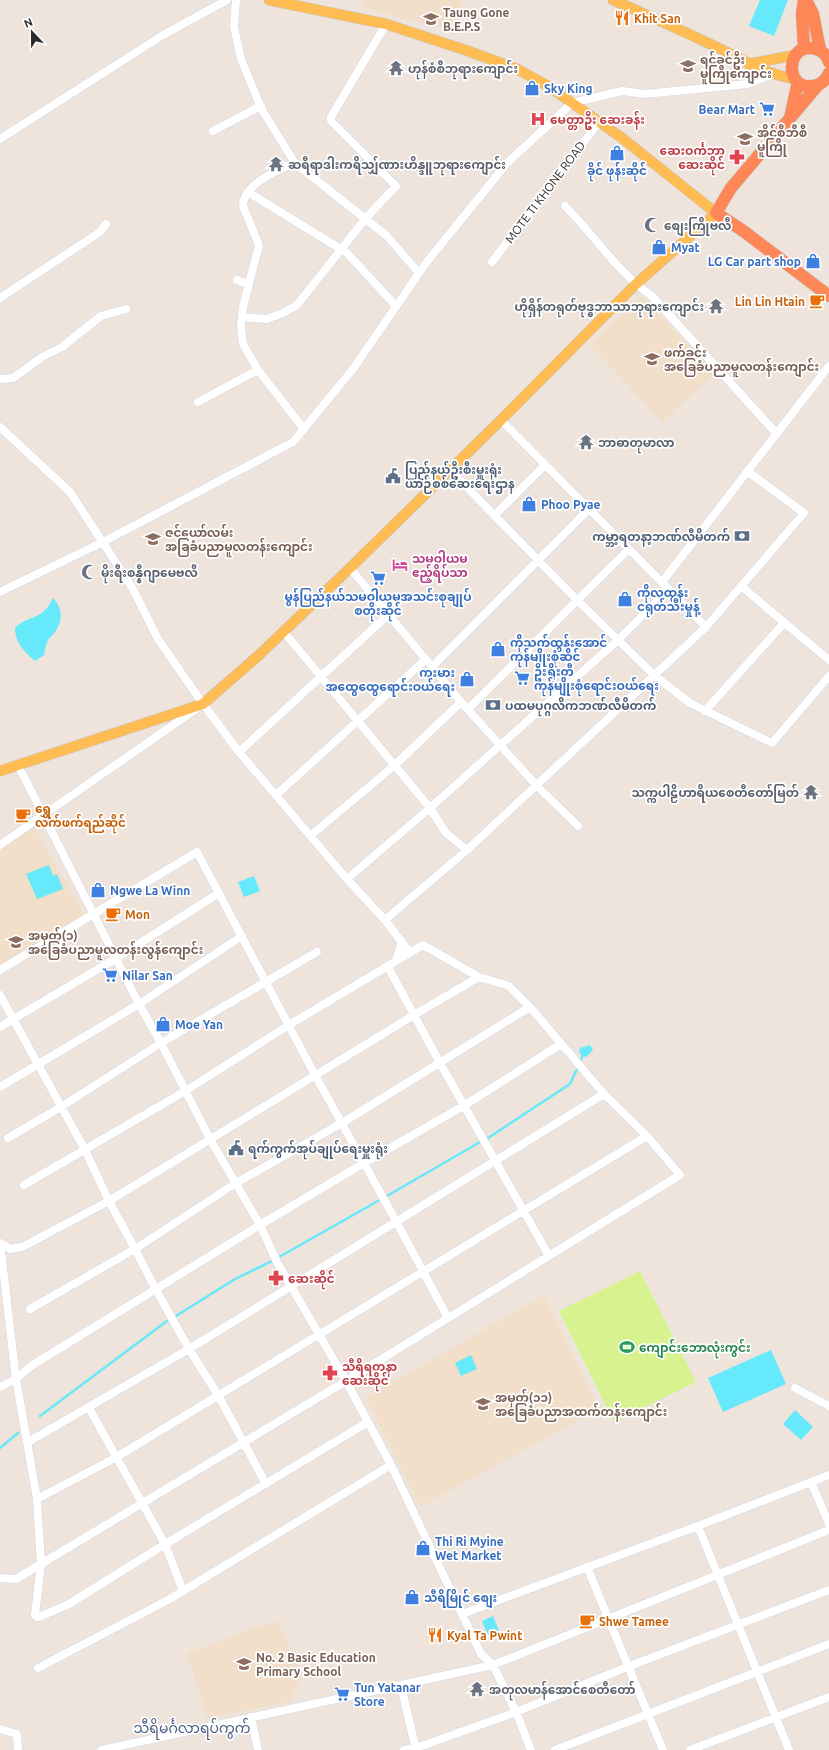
<svg xmlns="http://www.w3.org/2000/svg" width="829" height="1750" viewBox="0 0 829 1750" font-family="Ubuntu,'Noto Sans Myanmar',sans-serif">
<style>
.education{fill:#f2dfca}
.pitch{fill:#d7f28f}
.water{fill:#66e9fa}
.lines{fill:none;stroke-linecap:round;stroke-linejoin:round}
.stream{stroke:#66e9fa;stroke-width:2.5}
.minor-casing{stroke:#d1d8e5;stroke-width:9}
.major-casing{stroke:#c4c4c4;stroke-width:11}
.highway-casing{stroke:#c4c4c4;stroke-width:13}
.minor{stroke:#fff;stroke-width:8}
.major{stroke:#febc52;stroke-width:10}
.highway{stroke:#ff8657;stroke-width:12}
.labels{text-anchor:middle;dominant-baseline:central;stroke-width:3.5;stroke-linejoin:round;paint-order:stroke}
.education-label{font-size:12px;font-weight:bold;fill:#785e54;stroke:#fff;text-anchor:start}
.food-label{font-size:12px;font-weight:bold;fill:#c56008;stroke:#fff;text-anchor:start}
.worship-label{font-size:12px;font-weight:bold;fill:#5b616d;stroke:#fff;text-anchor:start}
.shop-label{font-size:12px;font-weight:bold;fill:#366cbe;stroke:#fff;text-anchor:start}
.health-label{font-size:12px;font-weight:bold;fill:#be3a42;stroke:#fff;text-anchor:start}
.street-label{font-size:12px;fill:#2b2b2b;stroke:#fff}
.service-label{font-size:12px;font-weight:bold;fill:#4e5e75;stroke:#fff;text-anchor:start}
.hotel-label{font-size:12px;font-weight:bold;fill:#b23c85;stroke:#fff;text-anchor:start}
.leisure-label{font-size:12px;font-weight:bold;fill:#27864d;stroke:#fff;text-anchor:start}
.quarter-label{font-size:14px;fill:#475a81;stroke:#fff}
</style>
<rect width="100%" height="100%" fill="#eee4dc"/>
<path class="education" d="M363 0H463L450 30 364 8Z
M641 296 715 372 663 422 589 345Z
M33 826 85 916 0 965V848Z
M544 1295 600 1409 420 1507 366 1398Z
M277 1620 303 1674 290 1702 207 1718 187 1653Z"/>
<path class="pitch" d="M640 1271 696 1382 614 1422 559 1311Z"/>
<path class="water" d="M760 0H788L774 36 749 26Z
M53 598C63 608 63 621 55 632 53 635 50 637 48 640 46 644 45 650 44 655L35 661C24 652 15 642 15 628 23 618 38 619 46 609 49 606 51 601 53 598Z
M49 865 53 876 57 874 63 889 37 899 26 874Z
M254 876 260 891 244 897 238 882Z
M590 1045 593 1050 586 1057 581 1055 579 1051 580 1048Z
M771 1350 786 1384 723 1412 708 1378Z
M471 1355 477 1369 461 1376 455 1363Z
M795 1410 813 1427 801 1440 783 1424Z
M493 1616 499 1631 488 1635 482 1621Z"/>
<g class="lines">
<path class="stream" d="M580 1062 583 1055
M488 1138 570 1084 578 1067
M387 1196 480 1142
M176 1316 235 1279 272 1261 378 1201
M40 1416 167 1321
M0 1448 18 1433"/>
<g class="minor-casing">
<path id="minor" d="M236 0 234 27 241 59 262 110 295 163 387 236 419 273
M213 131 261 106
M0 139 163 35 227 0
M295 163C278 170 243 184 243 206L259 245 243 307 241 326 243 344 258 370 304 429
M248 192 347 253 396 306
M565 206C595 236 617 272 652 296L776 433
M492 262 599 122
M237 280 249 285
M0 298 100 232 106 224
M242 317 267 319 283 313 297 305 366 218 396 186 331 121V117L386 24
M0 379 13 378 42 357 62 347 101 316 126 309
M198 402 258 370
M501 420 706 627
M0 427 70 492 133 589 158 639 203 704 239 752 347 879 385 920 410 953
M450 470 577 600 655 676 690 703 772 743 829 676
M495 515 545 465
M350 568 461 702 537 786 578 826
M662 582 829 366
M741 586 829 660
M0 592 103 542 293 442 353 369 426 263 507 163 572 103 622 91 645 94 747 84 772 74
M284 632 430 808 446 833 467 850
M432 667 589 509
M468 709 629 549
M705 711 784 623
M239 752 389 614
M18 765 139 1004 161 1043 210 1139 260 1225 277 1262 346 1381 391 1465 481 1654 493 1665 516 1712 531 1750
M276 795 425 660
M310 836 395 765 461 702
M0 845 199 707
M347 879 430 808 618 640 669 589
M385 920 467 850 706 627 804 513 747 471
M396 961 402 941
M388 967 440 1063 549 1256
M0 970 197 852 315 1075 396 1221 448 1318
M0 995 85 1150 109 1201 135 1249 155 1288 189 1349 218 1395 266 1484
M0 1027 115 959 219 893
M0 1087 139 1004 242 936
M8 1138 61 1107 161 1043 317 952
M0 1243 16 1379 37 1499 41 1564 35 1615 37 1617H39L69 1604 162 1546 368 1422
M0 1243 10 1249 22 1247 109 1201 414 1015 479 977
M30 1309 135 1249 236 1183 342 1123 530 1007
M0 1387 16 1379 31 1366 260 1225 364 1163 465 1105 561 1044
M795 1388 829 1406
M89 1408 165 1544 183 1591
M28 1442 189 1349 604 1094
M811 1482 829 1524
M37 1499 115 1458 647 1136
M698 1526 789 1750
M587 1567 663 1750
M0 1578 16 1579 346 1381 680 1175 647 1136 604 1094 530 1007 509 986 479 977 423 945 289 1025 187 1090 24 1185
M462 1614 698 1526 829 1475
M38 1668 168 1600 391 1465
M401 1686 416 1750
M251 1717 258 1750
M0 1729 17 1734 18 1750
M102 1750 493 1665 829 1530
M404 1750 416 1748 516 1712 627 1667 829 1590
M555 1750 829 1644
M690 1750 829 1697"/>
</g>
<g class="major-casing">
<path id="major" d="M613 0C644 14 677 28 708 43 739 57 761 73 795 79
M748 64 796 55
M0 771 203 704 258 656 350 568 501 420 635 285 716 213 622 138 548 86 517 69 468 51 386 24 269 0"/>
</g>
<g class="highway-casing">
<path id="highway" d="M806 0 813 14 820 50
M804 49 802 14 804 0
M829 62C827 56 823 51 816 49 786 40 783 91 813 86 821 85 826 80 829 73
M818 85 731 188 716 213 742 230 829 296
M790 118 798 82"/>
</g>
<use href="#minor" class="minor"/>
<use href="#major" class="major"/>
<use href="#highway" class="highway"/>
</g>
<defs>
<g id="restaurant-bare" transform="scale(1.2)"><path d="M-5-6h1v4h1v-4h1v4h1v-4h1v5L-1.5 .5V6h-2V.5L-5-1ZM5-6V6H3V1.5H1.5Q1.5-4 5-6Z" fill="#e8710a" stroke="#fff" stroke-width="2.5" paint-order="stroke"/></g>
<g id="school-bare" transform="scale(1.2)"><path d="M0-5L7-2L0 1L-7-2ZM-4 1L0 2.5L4 1V4Q0 6-4 4Z" fill="#8d6e63" stroke="#fff" stroke-width="2.5" paint-order="stroke"/></g>
<g id="temple-bare" transform="scale(1.2)"><path d="M0-6L5-2H3V0L6.5 2.5H4V6H1.5V3h-3V6H-4V2.5H-6.5L-3 0V-2H-5Z" fill="#6b7280" stroke="#fff" stroke-width="2.5" paint-order="stroke"/></g>
<g id="shop-bare" transform="scale(1.2)"><path d="M-5-2.5h2.3a2.7 3.5 0 0 1 5.4 0H5L5.5 6h-11ZM-1.5-2.5h3a1.5 2.3 0 0 0-3 0Z" fill="#3f7fe0" stroke="#fff" stroke-width="2.5" paint-order="stroke"/></g>
<g id="supermarket-bare" transform="scale(1.2)"><path d="M-6-5.5h2.5l.6 2H6L4.5 2H-2.5L-4.4-4H-6ZM-1.5 3.2a1.3 1.3 0 1 0 .1 0ZM3 3.2a1.3 1.3 0 1 0 .1 0Z" fill="#3f7fe0" stroke="#fff" stroke-width="2.5" paint-order="stroke"/></g>
<g id="hospital-bare" transform="scale(1.2)"><path d="M-5-5h3v3.5h4V-5h3V5h-3V1.5h-4V5h-3Z" fill="#e0444e" stroke="#fff" stroke-width="2.5" paint-order="stroke"/></g>
<g id="pharmacy-bare" transform="scale(1.2)"><path d="M-2-6h4v4h4v4h-4v4h-4v-4h-4v-4h4Z" fill="#e0444e" stroke="#fff" stroke-width="2.5" paint-order="stroke"/></g>
<g id="mosque-bare" transform="scale(1.2)"><path d="M3.5-4.9A6 6 0 1 0 3.5 4.9A5 5 0 1 1 3.5-4.9Z" fill="#6b7280" stroke="#fff" stroke-width="2.5" paint-order="stroke"/></g>
<g id="cafe-bare" transform="scale(1.2)"><path d="M-5.5-4.5H6V0H3Q3 3.5 0 3.5H-2.5Q-5.5 3.5-5.5 0ZM3-3.2v2h1.7v-2ZM-6 4.5H4V6H-6Z" fill="#e8710a" stroke="#fff" stroke-width="2.5" paint-order="stroke"/></g>
<g id="civic-bare" transform="scale(1.2)"><path d="M-.6-6.5H3V-4.5H.6V-3L4-1V1h2V6H-6V1h2V-1L-.6-3ZM-1.2 2.5V6h2.4V2.5Z" fill="#5c6f8a" stroke="#fff" stroke-width="2.5" paint-order="stroke"/></g>
<g id="bank-bare" transform="scale(1.2)"><path d="M-6-4H6V4H-6ZM0-2.3a2.3 2.3 0 1 0 0 4.6a2.3 2.3 0 1 0 0-4.6Z" fill="#5c6f8a" stroke="#fff" stroke-width="2.5" paint-order="stroke"/></g>
<g id="hotel-bare" transform="scale(1.2)"><path d="M-6-4.5h1.5V1H6V5H4.5V3h-9V5H-6ZM-4 0a1.8 1.8 0 1 1 3.6 0ZM.5 0V-2.5h3Q6-2.5 6 0Z" fill="#d1479c" stroke="#fff" stroke-width="2.5" paint-order="stroke"/></g>
<g id="stadium-bare" transform="scale(1.2)"><path d="M0-5a6.5 5 0 1 0 0 10a6.5 5 0 1 0 0-10ZM-3.5-1.8h7v3.6h-7Z" fill="#2e9e5b" stroke="#fff" stroke-width="2.5" paint-order="stroke"/></g>
</defs>
<g fill-rule="evenodd">
<use href="#restaurant-bare" x="622" y="18"/>
<use href="#school-bare" x="431" y="19"/>
<use href="#school-bare" x="688" y="66"/>
<use href="#temple-bare" x="396" y="68"/>
<use href="#shop-bare" x="532" y="88"/>
<use href="#supermarket-bare" x="767" y="109"/>
<use href="#hospital-bare" x="538" y="119"/>
<use href="#school-bare" x="745" y="139"/>
<use href="#shop-bare" x="617" y="153"/>
<use href="#pharmacy-bare" x="737" y="157"/>
<use href="#temple-bare" x="276" y="164"/>
<use href="#mosque-bare" x="652" y="225"/>
<use href="#shop-bare" x="659" y="247"/>
<use href="#shop-bare" x="813" y="261"/>
<use href="#cafe-bare" x="817" y="301"/>
<use href="#temple-bare" x="716" y="306"/>
<use href="#school-bare" x="652" y="359"/>
<use href="#temple-bare" x="586" y="442"/>
<use href="#civic-bare" x="393" y="476"/>
<use href="#shop-bare" x="529" y="504"/>
<use href="#bank-bare" x="742" y="536"/>
<use href="#school-bare" x="153" y="539"/>
<use href="#hotel-bare" x="400" y="565"/>
<use href="#mosque-bare" x="89" y="572"/>
<use href="#supermarket-bare" x="378" y="578"/>
<use href="#shop-bare" x="625" y="599"/>
<use href="#shop-bare" x="498" y="649"/>
<use href="#supermarket-bare" x="522" y="678"/>
<use href="#shop-bare" x="467" y="679"/>
<use href="#bank-bare" x="493" y="705"/>
<use href="#temple-bare" x="811" y="792"/>
<use href="#cafe-bare" x="23" y="815"/>
<use href="#shop-bare" x="98" y="890"/>
<use href="#cafe-bare" x="113" y="914"/>
<use href="#school-bare" x="16" y="942"/>
<use href="#supermarket-bare" x="110" y="975"/>
<use href="#shop-bare" x="163" y="1024"/>
<use href="#civic-bare" x="236" y="1148"/>
<use href="#pharmacy-bare" x="276" y="1278"/>
<use href="#stadium-bare" x="627" y="1347"/>
<use href="#pharmacy-bare" x="330" y="1373"/>
<use href="#school-bare" x="483" y="1404"/>
<use href="#shop-bare" x="423" y="1548"/>
<use href="#shop-bare" x="412" y="1597"/>
<use href="#cafe-bare" x="587" y="1621"/>
<use href="#restaurant-bare" x="435" y="1635"/>
<use href="#school-bare" x="244" y="1664"/>
<use href="#temple-bare" x="477" y="1689"/>
<use href="#supermarket-bare" x="342" y="1694"/>
</g>
<g class="labels">
<g class="education-label">
<text x="443" y="12">Taung Gone<tspan x="443" dy="14">B.E.P.S</tspan></text>
<text x="700" y="59">ရင်ခွင်ဦး<tspan x="700" dy="14">မူကြိုကျောင်း</tspan></text>
<text x="757" y="132">အိုင်စီဘီစီ<tspan x="757" dy="14">မူကြို</tspan></text>
<text x="664" y="352">ဖက်ခင်း<tspan x="664" dy="14">အခြေခံပညာမူလတန်းကျောင်း</tspan></text>
<text x="165" y="532">ဇင်ယော်လမ်း<tspan x="165" dy="14">အခြခံပညာမူလတန်းကျောင်း</tspan></text>
<text x="28" y="935">အမှတ်(၁)<tspan x="28" dy="14">အခြေခံပညာမူလတန်းလွန်ကျောင်း</tspan></text>
<text x="495" y="1397">အမှတ်(၁၁)<tspan x="495" dy="14">အခြေခံပညာအထက်တန်းကျောင်း</tspan></text>
<text x="256" y="1657">No. 2 Basic Education<tspan x="256" dy="14">Primary School</tspan></text>
</g>
<g class="food-label">
<text x="634" y="18">Khit San</text>
<text x="805" y="301" text-anchor="end">Lin Lin Htain</text>
<text x="35" y="808">ရွှေ<tspan x="35" dy="14">လက်ဖက်ရည်ဆိုင်</tspan></text>
<text x="125" y="914">Mon</text>
<text x="599" y="1621">Shwe Tamee</text>
<text x="447" y="1635">Kyal Ta Pwint</text>
</g>
<g class="worship-label">
<text x="408" y="68">ဟုန်စံစီဘုရားကျောင်း</text>
<text x="288" y="164">ဆရီရာဒါးကရိသျှ်ဏားဟိန္ဒူဘုရားကျောင်း</text>
<text x="664" y="225">စျေးကြိုဗလီ</text>
<text x="704" y="306" text-anchor="end">ဟိုရှိန်တရုတ်ဗုဒ္ဓဘာသာဘုရားကျောင်း</text>
<text x="598" y="442">ဘာဓာတုမာလာ</text>
<text x="101" y="572">မိုးရီးစန္နီဂျာမေဗလီ</text>
<text x="799" y="792" text-anchor="end">သက္ကပါဠိဟာရိယစေတီတော်မြတ်</text>
<text x="489" y="1689">အတုလမာန်အောင်စေတီတော်</text>
</g>
<g class="shop-label">
<text x="544" y="88">Sky King</text>
<text x="755" y="109" text-anchor="end">Bear Mart</text>
<text x="617" y="170" text-anchor="middle">ခိုင် ဖုန်းဆိုင်</text>
<text x="671" y="247">Myat</text>
<text x="801" y="261" text-anchor="end">LG Car part shop</text>
<text x="541" y="504">Phoo Pyae</text>
<text x="637" y="592">ကိုလှထွန်း<tspan x="637" dy="14">ငရုတ်သီးမှုန့်</tspan></text>
<text x="378" y="596" text-anchor="middle">မွန်ပြည်နယ်သမဝါယမအသင်းစုချုပ်<tspan x="378" dy="14">စတိုးဆိုင်</tspan></text>
<text x="510" y="642">ကိုသက်ထွန်းအောင်<tspan x="510" dy="14">ကုန်မျိုးစုံဆိုင်</tspan></text>
<text x="534" y="671">ဦးရှိုးတီ<tspan x="534" dy="14">ကုန်မျိုးစုံရောင်းဝယ်ရေး</tspan></text>
<text x="455" y="672" text-anchor="end">ကူးမား<tspan x="455" dy="14">အထွေထွေရောင်းဝယ်ရေး</tspan></text>
<text x="110" y="890">Ngwe La Winn</text>
<text x="122" y="975">Nilar San</text>
<text x="175" y="1024">Moe Yan</text>
<text x="435" y="1541">Thi Ri Myine<tspan x="435" dy="14">Wet Market</tspan></text>
<text x="424" y="1597">သီရိမြိုင် စျေး</text>
<text x="354" y="1687">Tun Yatanar<tspan x="354" dy="14">Store</tspan></text>
</g>
<g class="health-label">
<text x="550" y="119">မေတ္တာဦး ဆေးခန်း</text>
<text x="725" y="150" text-anchor="end">ဆေးဝင်္ကဘာ<tspan x="725" dy="14">ဆေးဆိုင်</tspan></text>
<text x="288" y="1278">ဆေးဆိုင်</text>
<text x="342" y="1366">သီရိရတနာ<tspan x="342" dy="14">ဆေးဆိုင်</tspan></text>
</g>
<g class="street-label">
<text transform="translate(545 192) rotate(-53)">MOTE TI KHONE ROAD</text>
</g>
<g class="service-label">
<text x="405" y="469">ပြည်နယ်ဦးစီးမှူးရုံး<tspan x="405" dy="14">ယာဉ်စစ်ဆေးရေးဌာန</tspan></text>
<text x="730" y="536" text-anchor="end">ကမ္ဘာ့ရတနာ့ဘဏ်လီမိတက်</text>
<text x="505" y="705">ပထမပုဂ္ဂလိကဘဏ်လီမိတက်</text>
<text x="248" y="1148">ရက်ကွက်အုပ်ချုပ်ရေးမှူးရုံး</text>
</g>
<g class="hotel-label">
<text x="412" y="558">သမဝါယမ<tspan x="412" dy="14">ဧည့်ရိပ်သာ</tspan></text>
</g>
<g class="leisure-label">
<text x="639" y="1347">ကျောင်းဘောလုံးကွင်း</text>
</g>
<g class="quarter-label">
<text x="192" y="1728">သီရိမင်္ဂလာရပ်ကွက်</text>
</g>
</g>
<g transform="translate(32 32) rotate(338)" stroke="#ffffff" stroke-width="3" paint-order="stroke">
<path d="M0-3L7 15L0 10L-7 15Z" fill="#2b2b2b"/>
<text y="-6" font-size="11" font-weight="bold" text-anchor="middle" fill="#2b2b2b">N</text>
</g>
</svg>
